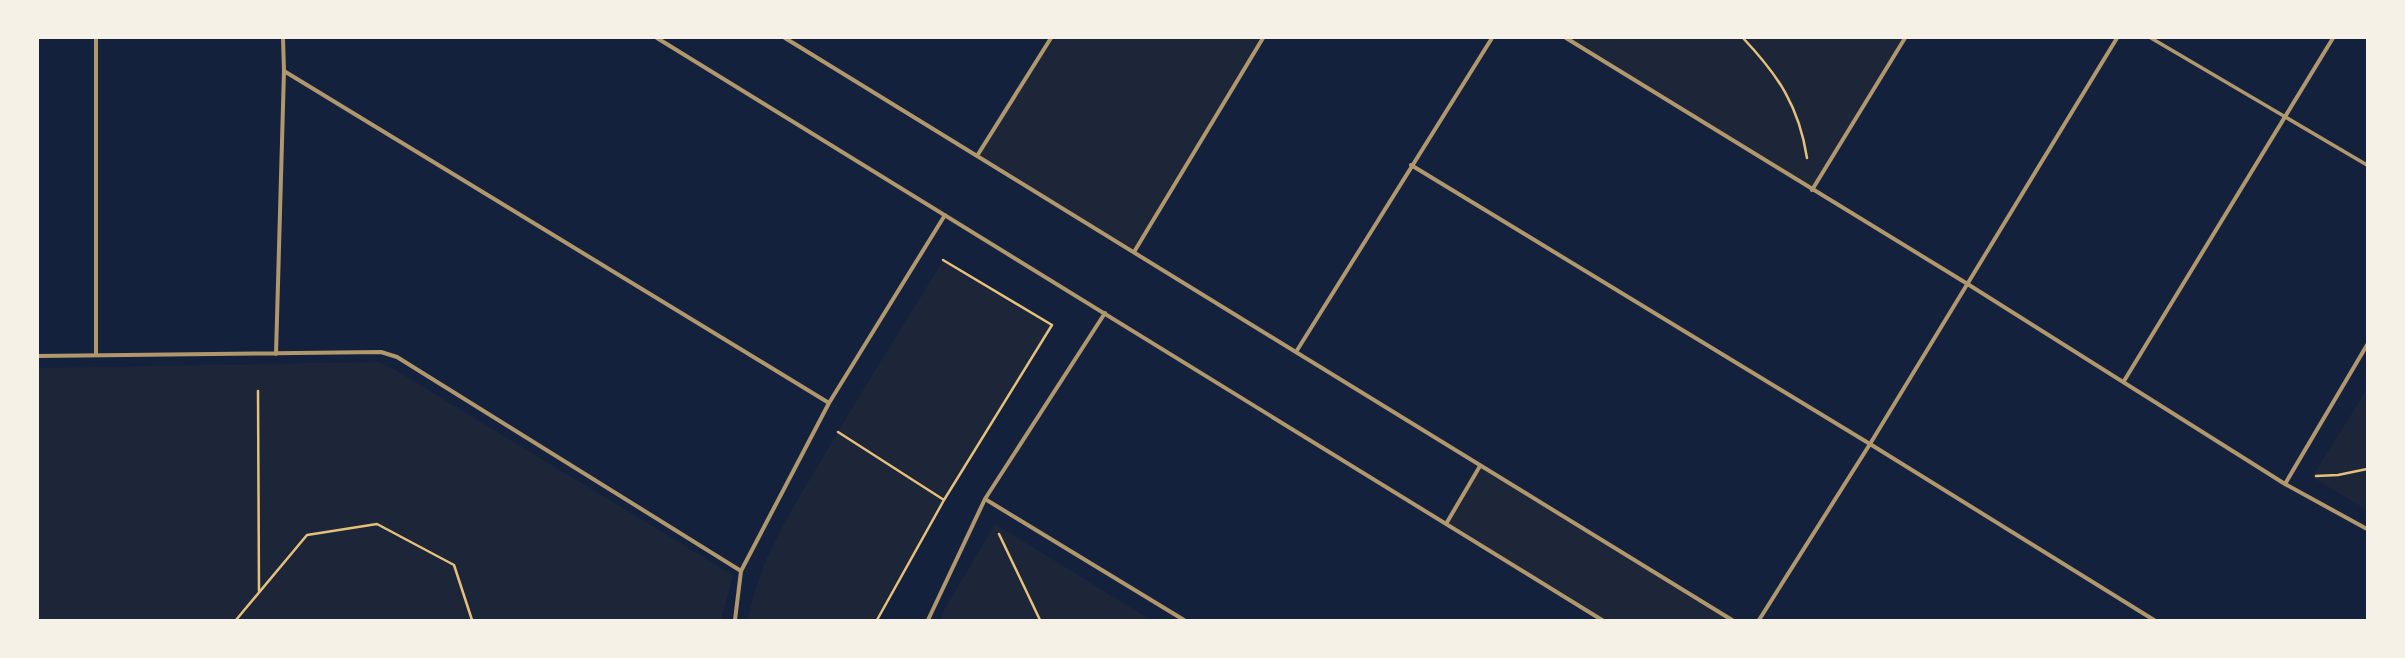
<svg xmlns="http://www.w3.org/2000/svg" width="2405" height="658" viewBox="0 0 2405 658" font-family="'IBM Plex Sans',sans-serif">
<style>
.green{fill:#1d2539}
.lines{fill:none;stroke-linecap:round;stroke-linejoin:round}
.path{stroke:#e5c07b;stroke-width:2.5}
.pedestrian{stroke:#b1986c;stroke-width:3.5}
.minor{stroke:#b1986c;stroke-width:4}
</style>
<rect width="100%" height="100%" fill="#14213d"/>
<path class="green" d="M1051 38H1264L1134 252 977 156Z
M1566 38H1905L1812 190Z
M944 259 1052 325 944 500 877 620H748C760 557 790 513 822 459 861 392 903 326 944 259Z
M378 362 392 368 733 575 721 620H38V368Z
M2367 389V510L2312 477Z
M1480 466 1738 620H1602L1446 524Z
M995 524 1151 620H941L944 610Z"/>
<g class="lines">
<path class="path" d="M1743 38C1778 75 1799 106 1807 158
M258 391 259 591
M838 432 944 500
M2316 476 2338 475 2367 469
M999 534 1040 620
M236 620 307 535 377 524 454 565 472 620
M877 620 944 500 1052 325 943 260"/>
<path class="pedestrian" d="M2151 38 2367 165"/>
<path class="minor" d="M657 38 1602 620
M785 38 1732 620
M1566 38 1966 283 2285 484 2367 529
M284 71 829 403
M977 156 1051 38
M1411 165 1870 444 2154 620
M1812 190 1905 38
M1134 252 1263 38
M1296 352 1492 38
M276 354 284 71 283 38
M96 355V38
M38 356 381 352 397 357 741 571
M2124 381 2333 38
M2285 484 2367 345
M985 499 1184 620
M1446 524 1480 466
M735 620 741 571 829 403 945 215
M928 620 985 499 1105 313
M1759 620 1870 444 2117 38"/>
</g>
<rect width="2405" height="658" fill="none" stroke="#f6f1e7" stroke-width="78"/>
</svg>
